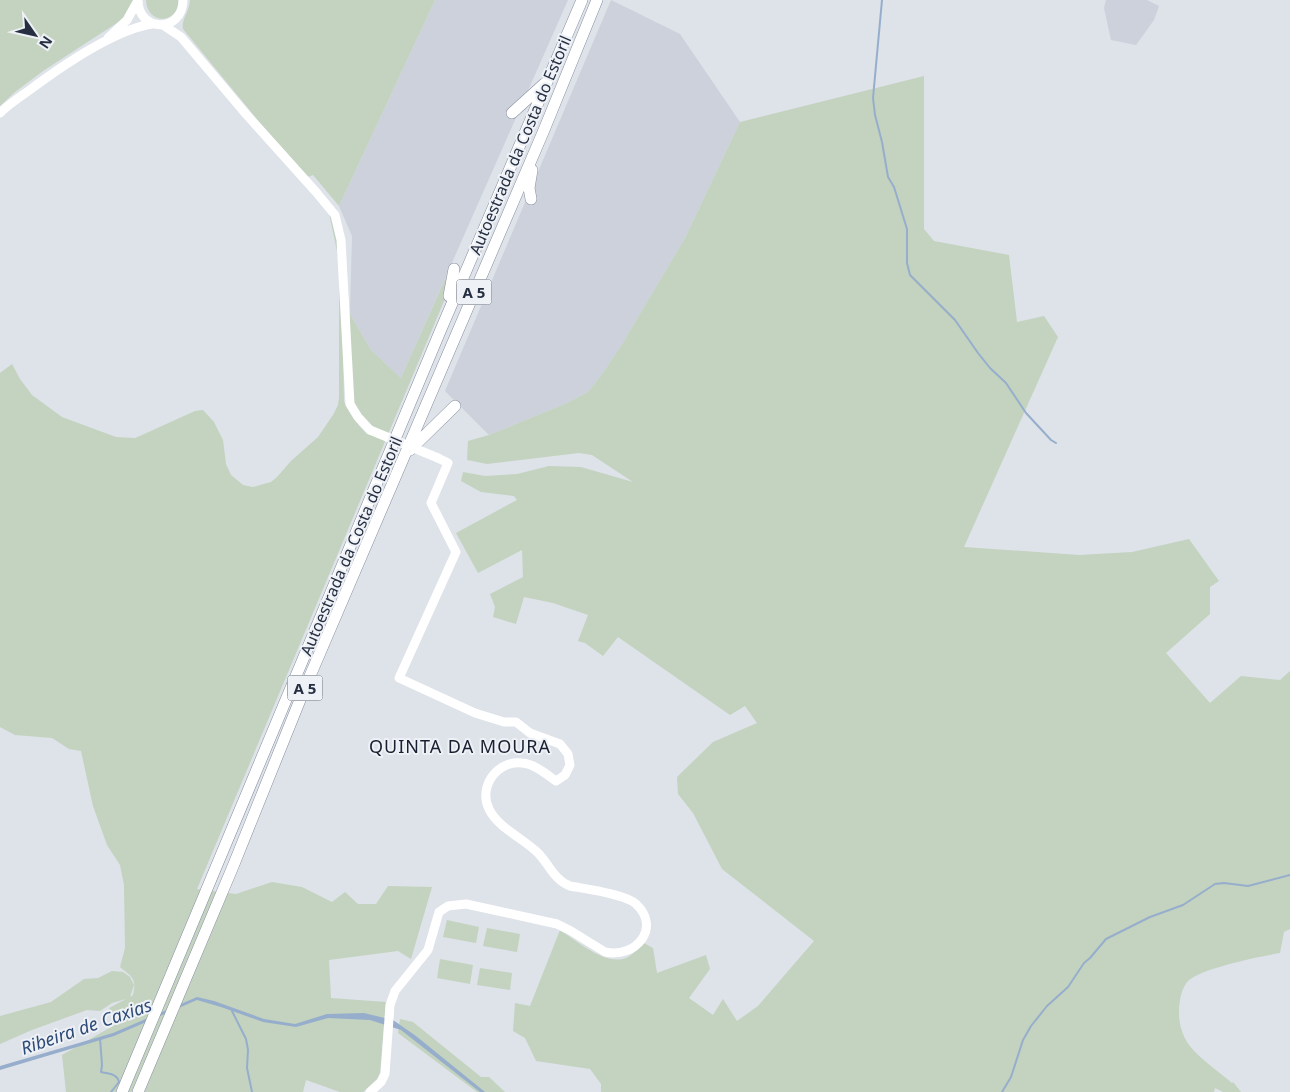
<svg xmlns="http://www.w3.org/2000/svg" width="1290" height="1092" viewBox="0 0 1290 1092" font-family="'Noto Sans',sans-serif">
<style>
.built{fill:#ccd1db}
.green{fill:#c3d3bf}
.water{fill:#96aecc}
.lines{fill:none;stroke-linecap:round;stroke-linejoin:round}
.stream{stroke:#96aecc;stroke-width:2}
.highway-casing{stroke:#858ea0;stroke-width:12}
.secondary{stroke:#fff;stroke-width:9}
.highway{stroke:#fff;stroke-width:11}
.secondary-bridge{stroke:#fff;stroke-width:9}
.labels{text-anchor:middle;dominant-baseline:central;stroke-width:4;stroke-linejoin:round;paint-order:stroke}
.shield{fill:#eef1f6;stroke:#626977;stroke-width:1}
.shield-label{font-size:15px;font-weight:bold;fill:#262f41}
.street-label{font-size:16px;fill:#262f41;stroke:#eef1f6}
.neighbourhood-label{font-size:18px;letter-spacing:1px;fill:#192031;stroke:#eef1f6}
.water-label{font-size:18px;font-style:italic;fill:#2e4b77;stroke:#eef1f6}
</style>
<rect width="100%" height="100%" fill="#dee2e9"/>
<path class="built" d="M435 0H568L401 378 371 350 350 314 352 236 339 206Z
M611 0 680 34 740 122 685 238 621 346 600 377 588 392 567 403 489 435 445 391Z
M1106 0H1147L1159 6 1154 20 1136 45 1111 40 1104 8Z"/>
<path class="green" d="M0 0H134L126 17 43 71 15 92 0 106Z
M146 0H179C178 25 147 25 146 0Z
M190 0H435L339 206 313 175 308 177 260 123 183 29C181 19 190 11 190 0Z
M924 76V229L934 241 1009 255 1017 322 1044 316 1058 337 964 547 1079 555 1132 552 1189 539 1219 581 1210 587V614L1166 653 1210 703 1241 676 1280 680 1290 671V929L1284 932 1280 953C1261 956 1203 968 1189 980 1181 987 1179 1003 1179 1012 1179 1024 1182 1035 1189 1045 1200 1059 1218 1071 1232 1083L1233 1082 1241 1092H1223L1215 1088 1214 1092H601V1084L590 1069 536 1061 525 1038 513 1031 515 1003 530 1006 560 930C577 941 605 966 626 958 633 955 639 948 644 943L653 948 657 973 706 955 710 969 689 998 713 1015 723 999 737 1021 758 1006 814 941 722 869 693 813 678 794 677 777 713 742 757 723 745 706 730 715 618 637 603 656 585 643 578 641 588 615 553 603 524 597 516 624 493 617 495 607 490 594 523 577 522 550 478 573 456 533 517 500 514 496 481 492 461 481 463 472 485 476 517 474 549 466 581 467 633 482 592 455 579 453 487 464 467 460 468 441 489 435 567 403 588 392 600 377 621 346 685 238 740 122Z
M329 213 336 226 342 298 344 401C349 414 357 424 367 434L371 426 356 409 350 387V314L371 350 401 378 449 270 447 294 197 889 236 894 272 882 302 887 332 902 345 892 358 904H376L388 886 432 887 411 959 398 951 329 960 331 998 386 1002 380 1073 377 1079 363 1092H340L306 1080 303 1092H66L62 1055 120 1022 109 1008 126 999 112 1003 100 1011 87 1010 32 1030 0 1044V1016L51 1002 84 979 98 978 112 971 123 972 130 977 134 985 130 997 133 995C137 978 132 977 120 967L125 948 124 885 120 865 107 845 93 806 81 751 69 749 52 738 15 735 0 727V373L12 364 20 379 32 395 62 417 116 437 135 438 142 435 195 411 203 410 214 422 223 440 226 464 231 475 243 485 253 487 271 482 277 477 291 461 318 437 333 415 338 405 339 397V261Z
M447 920 479 927 476 943 443 937Z
M487 928 520 934 517 952 483 946Z
M440 959 473 965 470 984 437 978Z
M480 968 512 973 510 990 477 985Z
M400 1019 413 1022 481 1077H489L505 1092H477L398 1033Z"/>
<path class="water" d="M197 997 214 1001 264 1019 295 1024 327 1014 364 1013 393 1020 416 1036 485 1092H480L401 1030 370 1020 328 1018 296 1027 263 1022 221 1007 197 1000 114 1036 0 1070V1066L113 1033Z"/>
<g class="lines">
<path class="stream" d="M882 0 873 98 875 115 882 142 888 177 894 187 907 229V263L910 275 955 320 978 353 990 368 1006 383 1026 413 1051 440 1056 443
M232 1011 246 1039 248 1050 247 1068 252 1092
M100 1038 102 1065 101 1072C108 1074 117 1073 119 1082L111 1092
M1002 1092 1011 1077 1023 1040 1031 1026 1047 1006 1068 987 1084 963 1090 958 1106 939 1150 917 1183 905 1215 884 1224 883 1248 886 1290 875"/>
<g class="highway-casing">
<path id="highway" d="M512 113 544 84
M531 199 529 188 532 170
M449 296 454 269
M410 450 455 406
M122 1092 439 334 582 0
M138 1092 234 864 304 690 544 130 597 0"/>
</g>
<path class="secondary" d="M138 0C138 33 183 33 183 0
M163 25 181 37 246 114 316 192 335 215 341 240 350 404 358 417 370 430
M108 38 127 20 137 2
M0 113C8 105 18 98 27 92 59 68 113 30 152 24
M370 1092 381 1082 385 1074 390 1005 395 991 428 950 439 912 448 906 466 904 557 924 571 931 605 952C635 959 662 928 636 904 625 894 586 889 570 886 554 880 549 864 538 853 523 838 498 828 489 809 478 787 497 760 522 763 535 764 546 774 556 781L565 775 570 765 568 754 560 744 530 733 516 722H504L475 713 399 678 456 552 431 503 448 463 438 458"/>
<use href="#highway" class="highway"/>
<path class="secondary-bridge" d="M370 430 438 458"/>
</g>
<g class="labels">
<g class="shield">
<rect x="456.5" y="279.5" width="35" height="25" rx="4"/>
<rect x="287.5" y="675.5" width="35" height="25" rx="4"/>
</g>
<g class="shield-label">
<text x="474" y="292">A 5</text>
<text x="305" y="688">A 5</text>
</g>
<g class="street-label">
<text transform="translate(520 145) rotate(-67)">Autoestrada da Costa do Estoril</text>
<text transform="translate(351 546) rotate(-67)">Autoestrada da Costa do Estoril</text>
</g>
<g class="neighbourhood-label">
<text x="460" y="746">QUINTA DA MOURA</text>
</g>
<g class="water-label">
<text transform="translate(86 1026) rotate(-19)">Ribeira de Caxias</text>
</g>
</g>
<g transform="translate(35 35) rotate(124)" stroke="#eef1f6" stroke-width="4" paint-order="stroke">
<path d="M0-4L9 19L0 12L-9 19Z" fill="#262f41"/>
<text y="-8" font-size="14" font-weight="bold" text-anchor="middle" fill="#262f41">N</text>
</g>
</svg>
